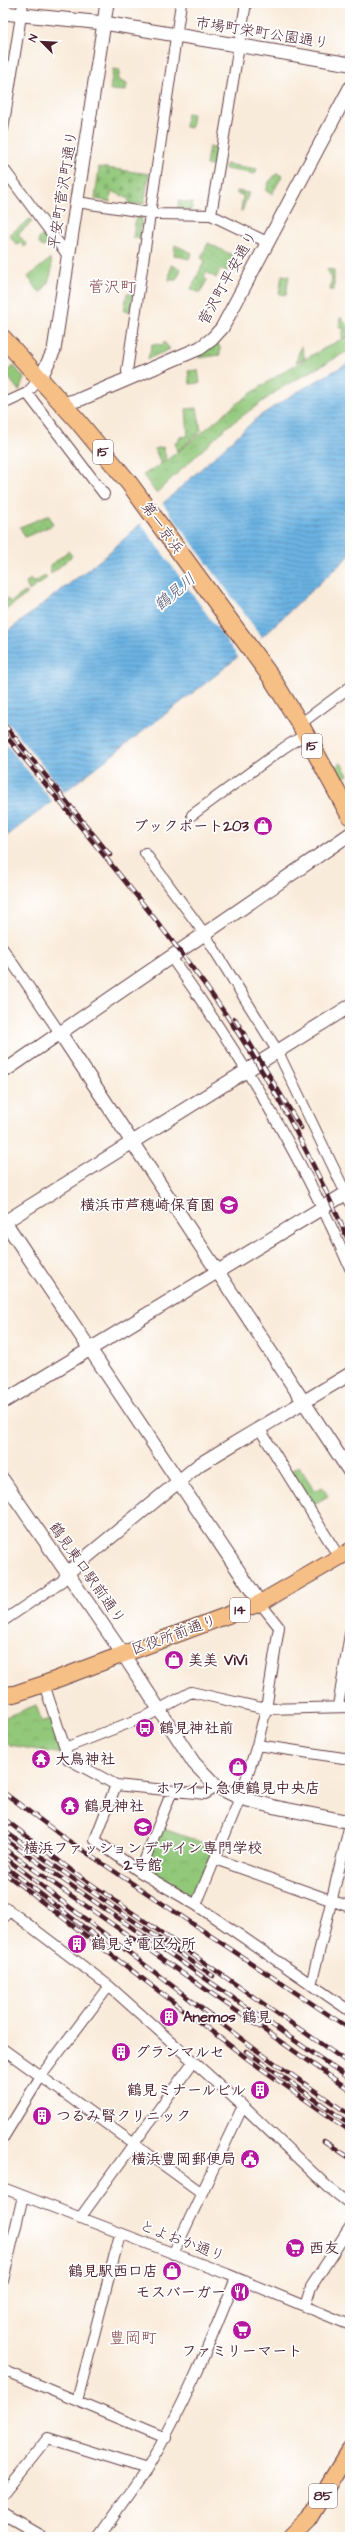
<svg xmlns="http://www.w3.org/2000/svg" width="353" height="2540" viewBox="0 0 353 2540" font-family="'Architects Daughter','Klee One',sans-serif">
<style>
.grass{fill:#92c87a;stroke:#6e7452}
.cemetery{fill:url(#cemetery-stones);stroke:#6e7452}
.park{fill:url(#park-crowns);stroke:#6e7452}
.garden{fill:url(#garden-dots);stroke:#6e7452}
.water{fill:url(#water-rules);stroke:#5a6987}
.pier{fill:#f9ebda}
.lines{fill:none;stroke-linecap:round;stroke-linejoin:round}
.minor-casing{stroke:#643e45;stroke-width:12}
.tertiary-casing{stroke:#643e45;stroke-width:15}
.primary-casing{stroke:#643e45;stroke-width:18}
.trunk-casing{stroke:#643e45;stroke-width:19}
.minor{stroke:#fff;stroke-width:10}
.tertiary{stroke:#fff;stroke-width:13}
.primary{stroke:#f5bf86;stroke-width:16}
.trunk{stroke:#f5bf86;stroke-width:17}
.rail-casing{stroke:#4a1f2b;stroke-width:4.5}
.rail{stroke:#fff;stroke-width:3;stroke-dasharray:9;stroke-linecap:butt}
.labels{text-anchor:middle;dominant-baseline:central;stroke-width:3.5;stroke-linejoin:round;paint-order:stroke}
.shield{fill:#fff;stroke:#80626b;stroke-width:1}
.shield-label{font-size:14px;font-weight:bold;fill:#4a1f2b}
.street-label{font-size:15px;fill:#4a1f2b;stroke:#fff}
.poi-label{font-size:15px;font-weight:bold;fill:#4a1f2b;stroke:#fff;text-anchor:start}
.neighbourhood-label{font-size:16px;fill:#864e53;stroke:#fff}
.water-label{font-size:16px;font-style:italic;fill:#575a75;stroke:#fff}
</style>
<defs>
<pattern id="cemetery-stones" width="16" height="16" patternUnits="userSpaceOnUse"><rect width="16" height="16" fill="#92c87a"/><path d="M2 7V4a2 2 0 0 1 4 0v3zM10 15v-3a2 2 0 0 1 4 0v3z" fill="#7fab6a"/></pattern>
<pattern id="park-crowns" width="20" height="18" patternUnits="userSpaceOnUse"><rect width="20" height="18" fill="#92c87a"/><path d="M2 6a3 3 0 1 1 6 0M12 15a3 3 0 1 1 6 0" fill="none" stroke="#7fab6a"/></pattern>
<pattern id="garden-dots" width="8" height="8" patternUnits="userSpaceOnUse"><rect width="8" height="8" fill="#92c87a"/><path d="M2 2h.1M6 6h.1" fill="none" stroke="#7fab6a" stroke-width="1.8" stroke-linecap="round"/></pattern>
<pattern id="water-rules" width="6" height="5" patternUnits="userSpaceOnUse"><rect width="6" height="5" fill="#6bb3e3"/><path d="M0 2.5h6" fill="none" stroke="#5a91b8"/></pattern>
</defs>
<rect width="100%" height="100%" fill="#fff"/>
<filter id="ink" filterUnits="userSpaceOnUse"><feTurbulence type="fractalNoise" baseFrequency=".025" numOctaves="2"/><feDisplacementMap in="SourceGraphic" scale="8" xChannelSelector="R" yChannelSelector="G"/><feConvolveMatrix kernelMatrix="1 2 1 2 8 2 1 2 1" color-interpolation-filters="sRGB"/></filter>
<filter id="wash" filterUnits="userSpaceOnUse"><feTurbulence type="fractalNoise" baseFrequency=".012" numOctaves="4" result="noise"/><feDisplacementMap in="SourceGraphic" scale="16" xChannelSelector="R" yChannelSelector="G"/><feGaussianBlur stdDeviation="0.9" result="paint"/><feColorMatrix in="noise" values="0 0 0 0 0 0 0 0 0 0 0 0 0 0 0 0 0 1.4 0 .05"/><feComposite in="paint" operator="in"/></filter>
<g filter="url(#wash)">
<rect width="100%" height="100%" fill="#f9ebda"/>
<path class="grass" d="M50 259C55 269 48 286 40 293L28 277Z
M14 366 24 378 19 391 5 373Z
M45 576 47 578 29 591 26 583 30 579 33 583Z
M25 592 27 594 3 612V596L11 602Z
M341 763 348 775 343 778 335 767Z"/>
<path class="cemetery" d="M99 167 149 174 144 204H129V199L112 191 110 202 95 199Z"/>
<path class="park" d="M350 335V350L283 387 228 426 156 493 143 475C177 456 205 429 235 405 271 378 310 355 350 335Z
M299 1466 315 1491 322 1487 328 1496 311 1506 290 1472Z
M36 1705 42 1722 52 1718 63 1754 3 1744V1718Z
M161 1828 215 1847 195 1899 145 1869Z"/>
<path class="garden" d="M113 69 120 70 118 80 127 84 126 91 110 90Z
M187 113 193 114 191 128 185 127Z
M209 147 218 149 215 167 206 165Z
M225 164 257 169 255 174 225 169Z
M277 173 282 176 272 194 266 191 269 182Z
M237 191 249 193 242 211H241L243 195 237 194Z
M179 201 193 203 191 210H177Z
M136 216 142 217 140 239 133 238Z
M30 219 32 222 18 234 27 245 24 247 21 243 17 245 9 235Z
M38.5 241a5.5 5.5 0 1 1 11 0a5.5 5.5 0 1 1-11 0Z
M208 243 234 256 226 272 220 269 216 278 207 272 204 278 207 280 200 293 191 289 205 260 201 258Z
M175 245 192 253 189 259 174 255Z
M171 265 181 269 176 280H169Z
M327 269 334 270V290H330L332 279Z
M282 275 289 276 286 295 279 294Z
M127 293 133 294 130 312 124 311Z
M340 318H342L349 328V336L342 338 344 328H339Z
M164 342 170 349 148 359 152 344 163 345Z
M217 343 220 347V355L199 358V355Z
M301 346 305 358 296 362Z
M198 370 200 383 190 384 188 371Z
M197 408 201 431 177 452 175 443 178 442 180 437 188 436 186 409Z
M163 447 166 458 161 464 155 449Z
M49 515 53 525 25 537 20 527Z
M68 551 72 556 51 574 50 566Z"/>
<path class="water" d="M350 362V555L264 635 216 675 3 839V635L104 557 258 417 292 395Z"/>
<path class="pier" d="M161 501 263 639 239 658 139 521Z
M3 717 65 793 53 802 3 740Z"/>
</g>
<g filter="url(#ink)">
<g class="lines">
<g class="minor-casing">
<path id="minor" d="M3 129 23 3
M3 168 69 257
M77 202 157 214 211 215 267 242
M211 215 246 3
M129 378 127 371 181 3
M27 393 104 494
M3 404 27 393 40 379
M300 724 350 687
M192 815 285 747 306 734
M145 853 204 933 278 1052 350 1202
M3 949 60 1033
M171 957C241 1055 302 1157 350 1268
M259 1428 339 1557
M3 1621 62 1581 67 1573
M44 1684 65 1748 149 1715 191 1692 266 1709 350 1707
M338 1706 350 1634
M257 1745 350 1759
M65 1748 68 1759 116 1785 205 1794 217 1787
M116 1785 95 1840 140 1872 196 1905 350 2011
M215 1859 350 1907
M140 1872 172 1791
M196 1905 240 1798 257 1745 266 1709 279 1627 260 1603
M3 1908 17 1916 109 1986 243 2106 328 2187 350 2204
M311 1985 350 1824
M3 2049 202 2193
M3 2138 41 2076 109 1986
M3 2188 227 2274 350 2325
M80 2218 193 2062
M173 2254 243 2106
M3 2281 23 2196
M305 2306 311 2287 350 2227
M3 2370 166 2438
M77 2401 120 2234
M147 2469C183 2409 210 2343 236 2278
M3 2494 48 2438 147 2469 99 2537
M3 2514 43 2537"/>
</g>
<g class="tertiary-casing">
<path id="tertiary" d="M3 13 104 23 350 64
M40 379 54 350 107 3
M62 404 81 399 200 348 212 339 222 328 350 88
M60 1033 350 1472
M3 1072 350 834
M3 1219 260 1603
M3 1223 350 1006
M3 1402 350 1191
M3 1480 123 1654 194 1763 217 1787 240 1798 275 1807 350 1822
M67 1573 200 1464 350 1374
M3 1916 7 1910"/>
</g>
<g class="primary-casing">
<path id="primary" d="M3 1695 14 1694 44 1684 260 1603 350 1551
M291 2537 308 2520 350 2450"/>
</g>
<g class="trunk-casing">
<path id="trunk" d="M3 338 77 420 129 483 271 677 300 724 350 816"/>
</g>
<use href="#minor" class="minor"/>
<use href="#tertiary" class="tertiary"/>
<use href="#primary" class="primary"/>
<use href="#trunk" class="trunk"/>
<g class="rail-casing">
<path id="rail" d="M3 723 110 855
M3 732C76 823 153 911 220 1006 271 1080 314 1161 350 1244
M235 1019 301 1128
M3 1792 66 1839 350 2029
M3 1818 71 1870 350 2064
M3 1830 213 1976
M3 1838 350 2079
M3 1848 350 2090
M3 1856 256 2050 350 2115
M3 1865 111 1948
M3 1872 249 2060 350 2131
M246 2051 350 2124
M324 2141 350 2158"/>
</g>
<use href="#rail" class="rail"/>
</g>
</g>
<defs>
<g id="shop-disc" transform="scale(1)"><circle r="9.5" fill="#b5179e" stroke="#fff"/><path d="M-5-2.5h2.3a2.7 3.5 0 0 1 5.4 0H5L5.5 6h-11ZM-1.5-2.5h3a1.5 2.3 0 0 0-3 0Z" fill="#fff"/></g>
<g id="school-disc" transform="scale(1)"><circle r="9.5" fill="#b5179e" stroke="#fff"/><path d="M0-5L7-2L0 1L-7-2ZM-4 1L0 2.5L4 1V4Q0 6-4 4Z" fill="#fff"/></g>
<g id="bus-disc" transform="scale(1)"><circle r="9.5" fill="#b5179e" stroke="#fff"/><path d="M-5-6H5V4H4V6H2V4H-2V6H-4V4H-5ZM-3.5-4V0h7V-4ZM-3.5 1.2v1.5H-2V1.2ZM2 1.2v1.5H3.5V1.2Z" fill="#fff"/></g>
<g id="temple-disc" transform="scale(1)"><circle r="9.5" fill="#b5179e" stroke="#fff"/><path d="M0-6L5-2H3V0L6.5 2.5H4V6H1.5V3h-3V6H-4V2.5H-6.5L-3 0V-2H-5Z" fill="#fff"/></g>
<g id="university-disc" transform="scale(1)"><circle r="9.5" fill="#b5179e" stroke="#fff"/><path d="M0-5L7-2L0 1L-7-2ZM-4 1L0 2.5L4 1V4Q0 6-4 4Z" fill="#fff"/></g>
<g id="building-disc" transform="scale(1)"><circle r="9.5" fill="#b5179e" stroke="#fff"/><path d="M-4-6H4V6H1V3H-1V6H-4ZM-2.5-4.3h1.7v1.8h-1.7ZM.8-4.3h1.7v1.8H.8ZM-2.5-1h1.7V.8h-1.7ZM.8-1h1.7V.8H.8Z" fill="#fff"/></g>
<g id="civic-disc" transform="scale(1)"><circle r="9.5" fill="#b5179e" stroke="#fff"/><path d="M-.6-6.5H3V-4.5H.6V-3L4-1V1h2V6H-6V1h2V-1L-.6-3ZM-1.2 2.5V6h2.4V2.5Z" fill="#fff"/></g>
<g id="supermarket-disc" transform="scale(1)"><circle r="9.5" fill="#b5179e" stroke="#fff"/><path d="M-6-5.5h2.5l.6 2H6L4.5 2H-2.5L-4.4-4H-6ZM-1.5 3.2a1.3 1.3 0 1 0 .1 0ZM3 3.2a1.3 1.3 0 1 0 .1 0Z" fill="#fff"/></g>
<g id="restaurant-disc" transform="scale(1)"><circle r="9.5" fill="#b5179e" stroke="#fff"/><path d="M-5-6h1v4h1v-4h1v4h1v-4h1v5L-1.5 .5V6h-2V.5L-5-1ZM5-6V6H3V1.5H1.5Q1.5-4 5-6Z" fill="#fff"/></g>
</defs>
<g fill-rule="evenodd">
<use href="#shop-disc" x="263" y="826"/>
<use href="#school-disc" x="229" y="1205"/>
<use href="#shop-disc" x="174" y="1660"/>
<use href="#bus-disc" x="145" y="1728"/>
<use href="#temple-disc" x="41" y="1759"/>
<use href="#shop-disc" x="238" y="1767"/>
<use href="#temple-disc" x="70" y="1806"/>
<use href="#university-disc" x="143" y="1827"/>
<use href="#building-disc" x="77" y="1944"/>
<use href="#building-disc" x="169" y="2017"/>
<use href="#building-disc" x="121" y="2052"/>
<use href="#building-disc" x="260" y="2090"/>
<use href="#building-disc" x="42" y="2116"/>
<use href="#civic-disc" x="250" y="2159"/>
<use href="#supermarket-disc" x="295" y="2248"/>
<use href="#shop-disc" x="172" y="2271"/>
<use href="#restaurant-disc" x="240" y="2292"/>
<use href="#supermarket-disc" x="242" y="2330"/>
</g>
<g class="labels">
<g class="shield">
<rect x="93" y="440" width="20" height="24" rx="3"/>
<rect x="302" y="734" width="20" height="24" rx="3"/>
<rect x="230" y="1598" width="20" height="24" rx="3"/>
<rect x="309" y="2484" width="28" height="24" rx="3"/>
</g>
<g class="shield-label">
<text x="103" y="452">15</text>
<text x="312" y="746">15</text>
<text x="240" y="1610">14</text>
<text x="323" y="2496">85</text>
</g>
<g class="street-label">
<text transform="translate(262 33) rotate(9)">市場町栄町公園通り</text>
<text transform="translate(63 190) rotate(-81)">平安町菅沢町通り</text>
<text transform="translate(228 278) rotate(-61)">菅沢町平安通り</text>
<text transform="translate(162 528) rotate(54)">第一京浜</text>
<text transform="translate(87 1573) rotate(55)">鶴見東口駅前通り</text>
<text transform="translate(174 1635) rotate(-20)">区役所前通り</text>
<text transform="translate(182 2241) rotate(21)">とよおか通り</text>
</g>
<g class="poi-label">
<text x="249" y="826" text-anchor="end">ブックポート203</text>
<text x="215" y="1205" text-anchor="end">横浜市芦穂崎保育園</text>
<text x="188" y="1660">美美 ViVi</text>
<text x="159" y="1728">鶴見神社前</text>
<text x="55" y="1759">大鳥神社</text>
<text x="238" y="1788" text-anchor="middle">ホワイト急便鶴見中央店</text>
<text x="84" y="1806">鶴見神社</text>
<text x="143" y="1848" text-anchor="middle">横浜ファッションデザイン専門学校<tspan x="143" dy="17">2号館</tspan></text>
<text x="91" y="1944">鶴見き電区分所</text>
<text x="183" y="2017">Anemos 鶴見</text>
<text x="135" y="2052">グランマルセ</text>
<text x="246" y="2090" text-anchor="end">鶴見ミナールビル</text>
<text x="56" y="2116">つるみ腎クリニック</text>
<text x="236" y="2159" text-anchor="end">横浜豊岡郵便局</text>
<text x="309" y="2248">西友</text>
<text x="158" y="2271" text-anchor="end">鶴見駅西口店</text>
<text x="226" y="2292" text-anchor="end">モスバーガー</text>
<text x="242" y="2351" text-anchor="middle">ファミリーマート</text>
</g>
<g class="neighbourhood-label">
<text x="112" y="287">菅沢町</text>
<text x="133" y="2338">豊岡町</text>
</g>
<g class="water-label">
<text transform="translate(175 592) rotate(-40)">鶴見川</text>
</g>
</g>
<rect width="353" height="2540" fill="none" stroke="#fff" stroke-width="16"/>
<g transform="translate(42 42) rotate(294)" stroke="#ffffff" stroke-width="3" paint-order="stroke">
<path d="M0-3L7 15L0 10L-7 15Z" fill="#4a1f2b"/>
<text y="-6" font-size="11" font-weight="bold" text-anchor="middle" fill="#4a1f2b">N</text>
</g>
</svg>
